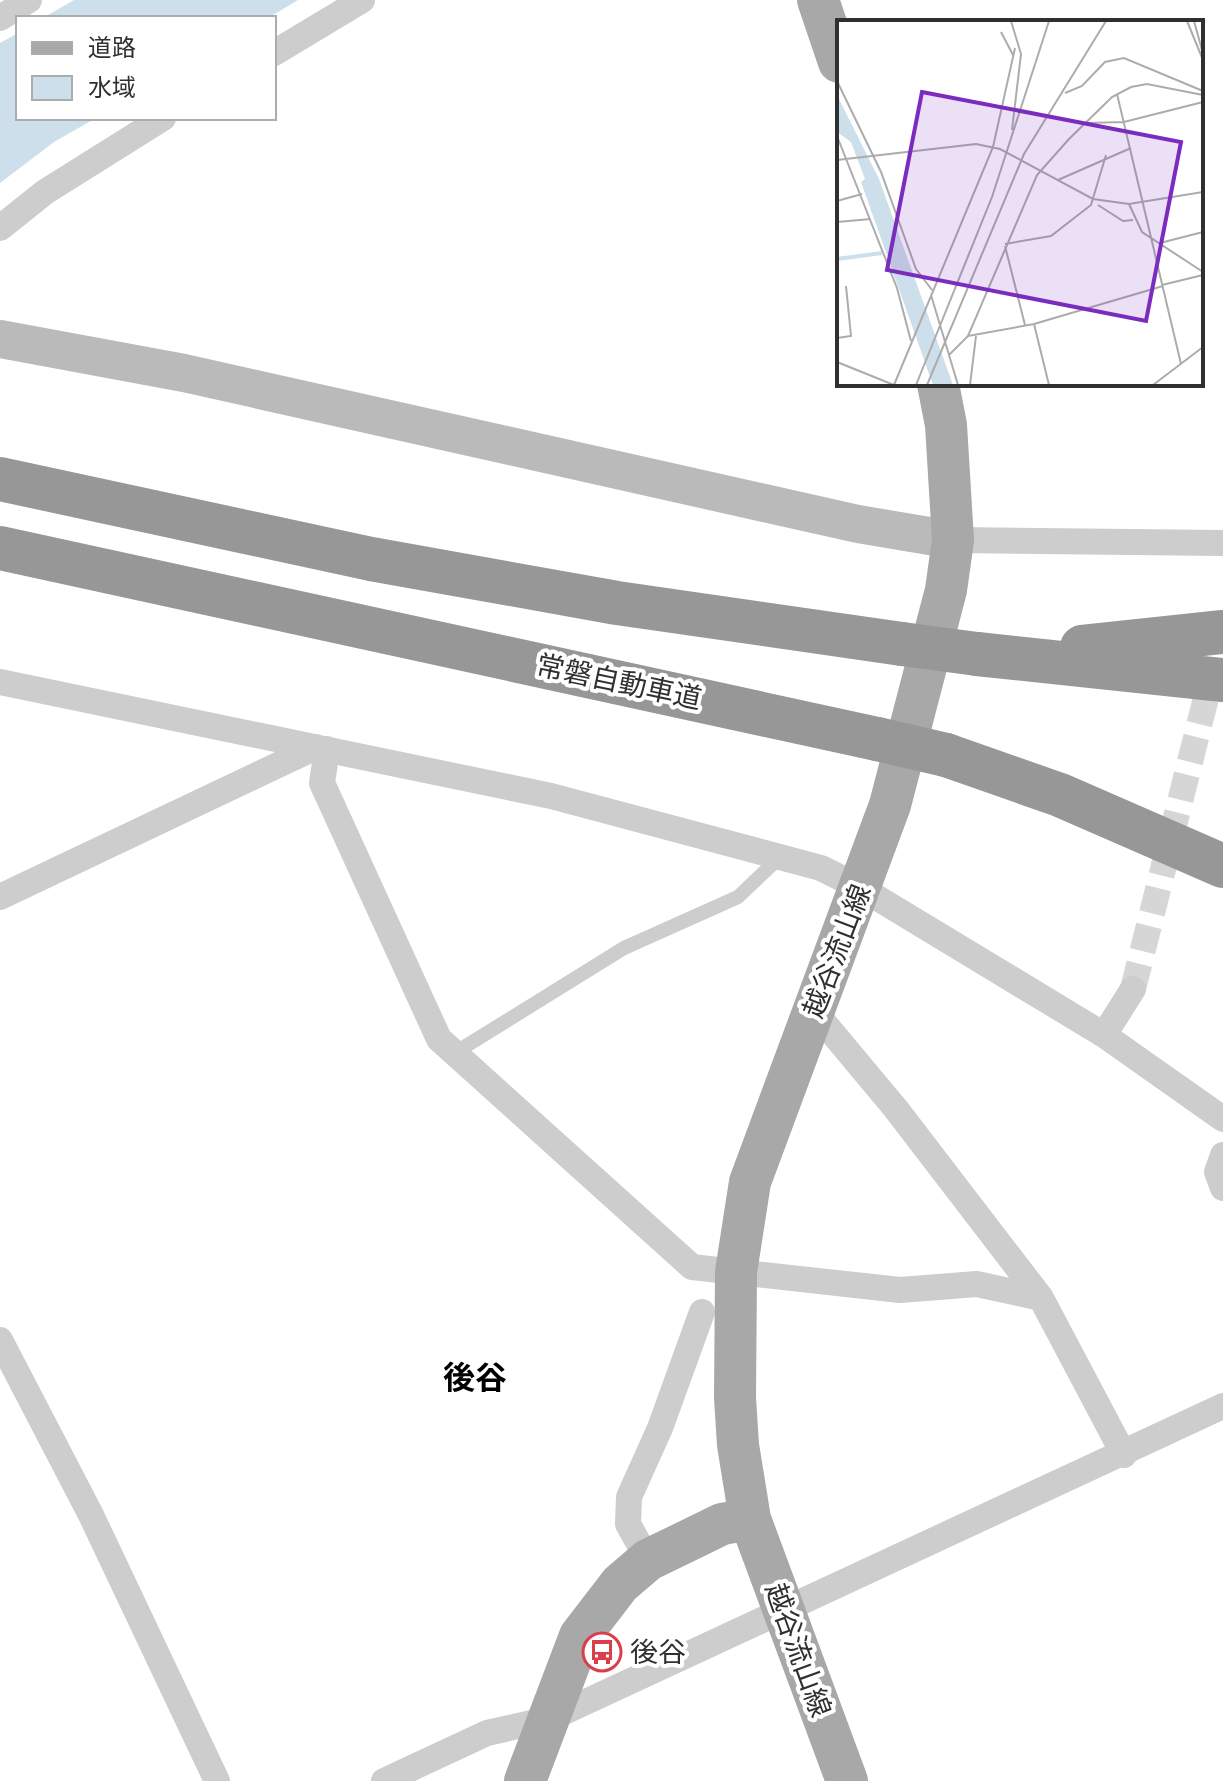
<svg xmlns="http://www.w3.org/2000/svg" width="1223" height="1781" viewBox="0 0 1223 1781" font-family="Roboto,'Noto Sans JP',sans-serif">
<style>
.water{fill:#ccdfea}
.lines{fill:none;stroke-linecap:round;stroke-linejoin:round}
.street-tunnel{stroke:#d6d6d6;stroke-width:26;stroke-dasharray:26 13;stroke-linecap:butt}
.lane{stroke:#cdcdcd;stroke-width:14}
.street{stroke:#cdcdcd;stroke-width:26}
.secondary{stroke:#bababa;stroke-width:38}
.primary{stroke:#a8a8a8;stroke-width:42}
.highway{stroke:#979797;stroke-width:44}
.highway-bridge{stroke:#979797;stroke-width:44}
.labels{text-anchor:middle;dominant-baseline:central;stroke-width:8;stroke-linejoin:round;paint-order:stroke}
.street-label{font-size:28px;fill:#303030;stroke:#fff}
.poi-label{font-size:28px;fill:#303030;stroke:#fff;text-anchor:start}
.quarter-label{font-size:32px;font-weight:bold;fill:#000;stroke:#fff}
.inset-river{fill:none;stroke:#ccdfea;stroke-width:4}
.inset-road{fill:none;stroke:#acacac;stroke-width:2}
.view{fill:#7b2cbf;fill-opacity:0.15;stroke:#7b2cbf;stroke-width:4}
.inset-edge{fill:none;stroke:#303030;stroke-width:4}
</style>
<rect width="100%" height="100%" fill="#fff"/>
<path class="water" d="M74 0H298L268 18H43Z
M18 33V118H96L54 142 0 183V43Z"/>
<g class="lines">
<path class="street-tunnel" d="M1133 989 1214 666"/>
<path class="lane" d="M453 1054 624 948 738 897 780 857"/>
<path class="street" d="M0 18 29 0
M274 53 362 0
M0 228 45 192 163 118
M953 540 1223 543
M0 682 551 796 821 868 861 888 1104 1035 1223 1119
M327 749 322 783 439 1039 692 1267 900 1290 977 1284 1041 1298
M0 897 316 747
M815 1012 896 1109 1041 1298 1124 1455
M1104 1035 1133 989
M1223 1155 1217 1172 1223 1188
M0 1340 91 1515 217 1781
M648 1560 628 1524 629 1497 660 1428 702 1312
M384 1781 487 1733 549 1719 1223 1406"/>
<path class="secondary" d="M0 339 184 373 858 524 953 540"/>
<path class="primary" d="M818 0 839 62
M525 1781 580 1636 620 1584 648 1560 722 1524 750 1519
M847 1781 750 1519 738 1445 735 1398 736 1272 750 1182 890 805 946 590 953 540 946 425 938 384"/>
<path class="highway" d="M0 479 371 559 617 603 902 644
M0 548 877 739
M1082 647 1223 632
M977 654 1223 680
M946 755 1060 795 1223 866"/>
<path class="highway-bridge" d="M902 644 977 654
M877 739 946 755"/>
</g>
<defs>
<g id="bus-ring" transform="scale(2)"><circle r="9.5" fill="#fff" stroke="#da3e4b" stroke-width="1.5"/><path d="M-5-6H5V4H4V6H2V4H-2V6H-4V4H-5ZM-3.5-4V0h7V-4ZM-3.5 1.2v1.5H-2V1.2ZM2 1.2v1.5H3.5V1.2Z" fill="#da3e4b"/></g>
</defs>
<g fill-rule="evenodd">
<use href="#bus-ring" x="602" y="1652"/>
</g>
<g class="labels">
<g class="street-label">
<text transform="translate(619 682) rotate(12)">常磐自動車道</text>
<text transform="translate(837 951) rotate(-69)">越谷流山線</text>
<text transform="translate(798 1650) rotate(70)">越谷流山線</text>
</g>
<g class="poi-label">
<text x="630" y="1652">後谷</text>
</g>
<g class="quarter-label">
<text x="475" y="1378">後谷</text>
</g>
</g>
<g transform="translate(837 20)">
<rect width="366" height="366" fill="#fff"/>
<path d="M0 75 42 159 116 365H96L24 162 28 159 14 122 0 112Z" fill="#ccdfea"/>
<path class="inset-river" d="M0 239 45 233"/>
<path class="inset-road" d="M174 1 184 34 175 110M350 1 366 40M357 1 365 30M164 12 176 35M0 61 44 152 79 249 95 270M228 73 245 66 268 42 287 38 366 71M280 74 344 344M249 103 287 102 366 82M0 116 60 268 74 321M0 140 139 124 163 129 256 179 292 184 366 172M221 160 294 128M0 181 25 174M292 184 305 212 366 252M261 185 286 201 296 200M0 202 34 199M323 223 366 212M168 224 214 216 254 185 269 135M168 226 188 305M325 265 366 255M94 275 121 365M197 304 212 365M131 316 197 304 326 266M0 318 14 316 9 266M112 335 131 316 200 155 232 119 275 77 294 67 310 64 366 75M0 342 57 365M57 365 156 127 178 28M79 365 155 177 212 1M90 365 187 134 269 1M133 365 139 316M316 365 366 327"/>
<path class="view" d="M85 72 344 122 309 301 50 250Z"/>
<rect width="366" height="366" class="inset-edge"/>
</g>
<rect x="16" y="16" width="260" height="104" fill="#ffffff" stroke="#acacac" stroke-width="2"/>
<rect x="32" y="42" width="40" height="12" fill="#a8a8a8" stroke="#acacac" stroke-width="2"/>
<text x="88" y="56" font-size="24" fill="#303030">道路</text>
<rect x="32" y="76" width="40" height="24" fill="#ccdfea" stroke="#acacac" stroke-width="2"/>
<text x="88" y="96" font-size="24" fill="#303030">水域</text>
</svg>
